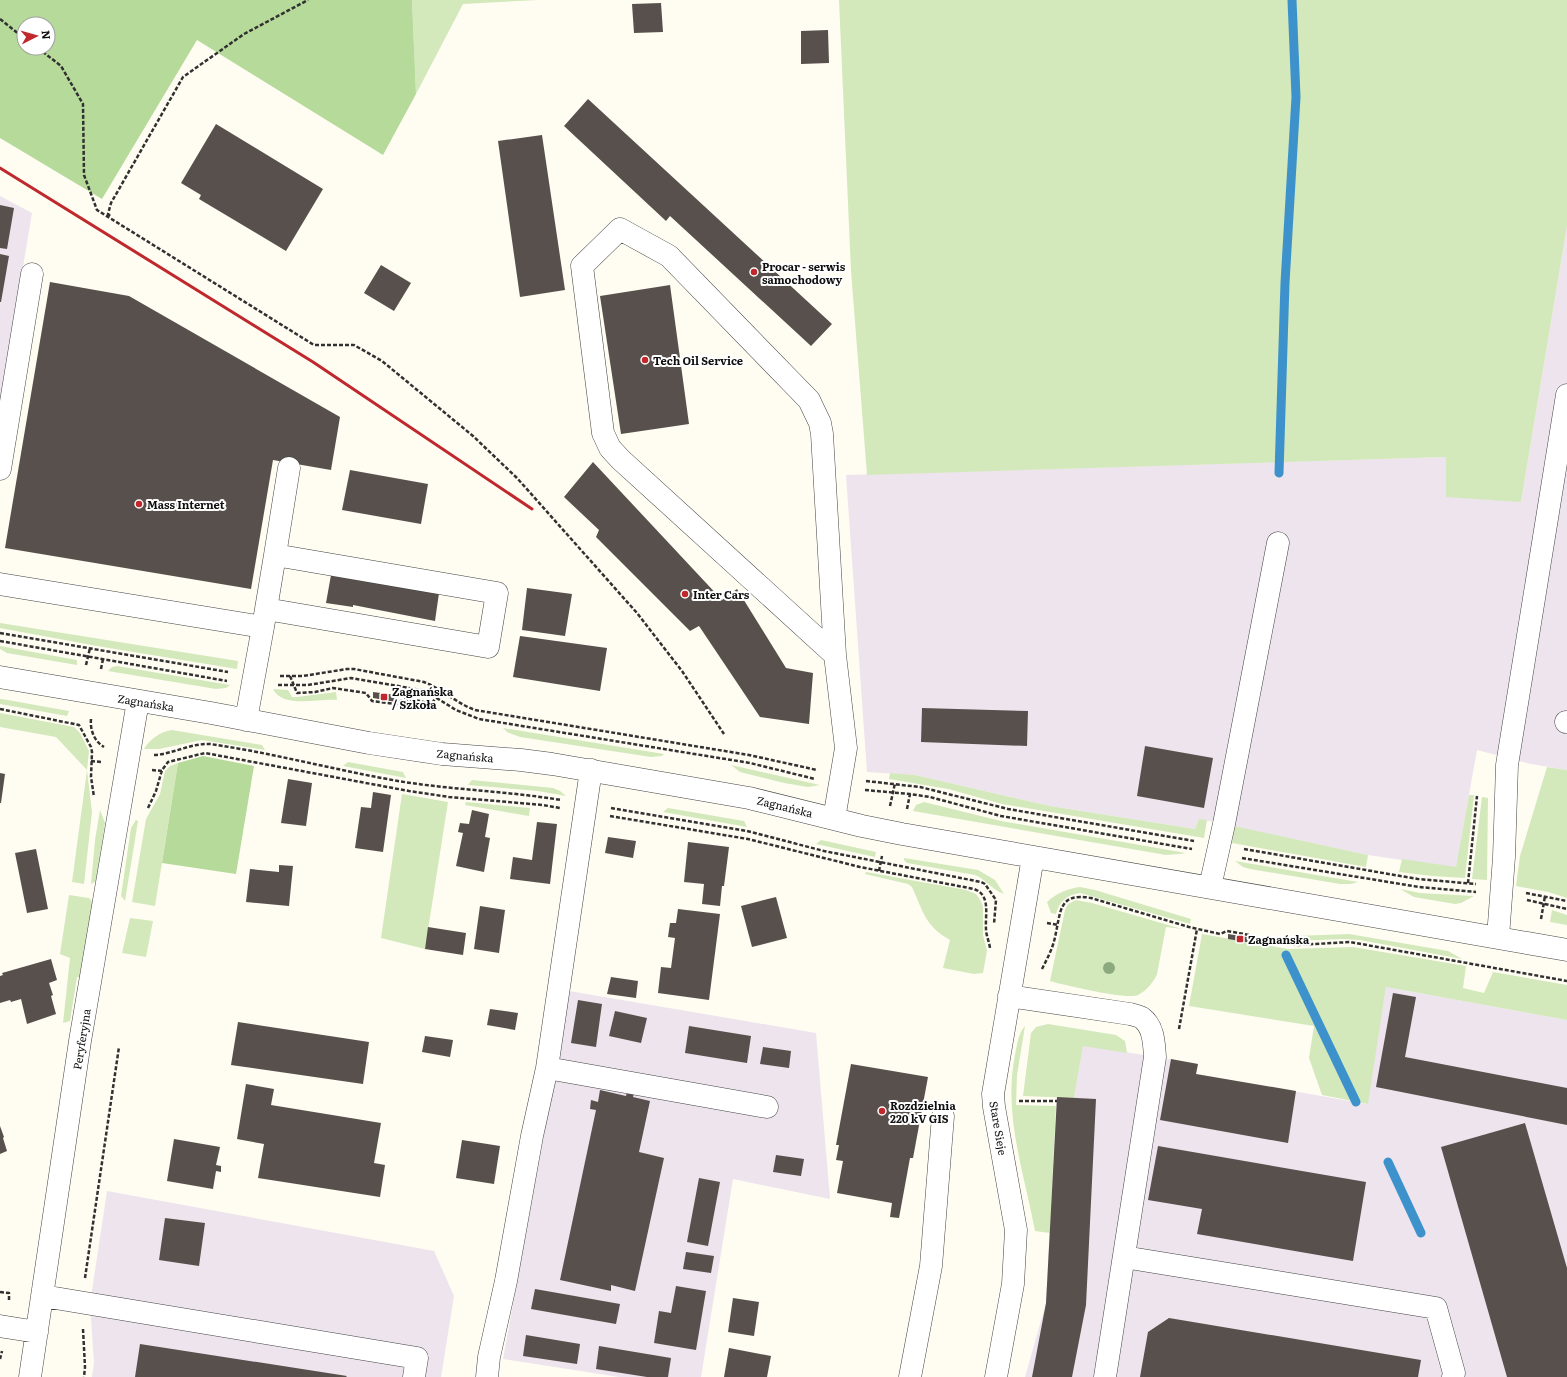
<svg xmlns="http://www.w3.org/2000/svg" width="1567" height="1377" viewBox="0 0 1567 1377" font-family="Literata,serif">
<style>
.industrial{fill:#ede4ed}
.green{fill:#d3e9bb}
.forest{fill:#b6da9a;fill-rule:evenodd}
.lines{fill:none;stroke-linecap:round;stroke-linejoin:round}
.stream{stroke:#3e92cc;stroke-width:9}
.building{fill:#58504c}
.minor-casing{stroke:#424242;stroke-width:23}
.path{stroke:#313131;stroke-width:2.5;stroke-dasharray:4 2;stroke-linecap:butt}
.minor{stroke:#fff;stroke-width:22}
.rail{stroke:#bf282d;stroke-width:3}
.tree{fill:#8caa7e}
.poi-dot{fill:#bf282d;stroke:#fff;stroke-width:1.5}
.labels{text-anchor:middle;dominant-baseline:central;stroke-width:4;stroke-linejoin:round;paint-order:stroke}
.poi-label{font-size:11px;font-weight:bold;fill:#0f0f0f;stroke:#fff;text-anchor:start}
.street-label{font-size:11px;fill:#0f0f0f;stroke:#fff}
</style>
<rect width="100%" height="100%" fill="#fffcf2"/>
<path class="industrial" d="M0 196 32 213 0 404Z
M1567 226V770L1531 764 1477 750 1456 868 1368 855 1199 819 1195 829 1050 806 915 775 867 772 846 475 1447 457 1521 502Z
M1386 987 1567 1020V1377H1025L1046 1303 1057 1097 1074 1098 1083 1045 1198 1064 1196 1074 1367 1104Z
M569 991 816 1033 830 1199 733 1179 701 1377H619L503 1359 556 1069Z
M107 1191 434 1251 454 1296 441 1377H92L94 1363 90 1304Z"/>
<path class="green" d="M412 0H538L463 4 416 94Z
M839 0H1567V226L1521 502 1446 497V457L867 475 851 271Z
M0 623 238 661 237 669 97 646 0 628Z
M0 646 77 660V665L7 653 0 649Z
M117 666 230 685 226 688 216 689 108 671 112 667Z
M273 689 288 690 292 697H297L336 692 337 700C319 698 283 709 273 689Z
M0 699H2L69 711 67 716 0 704Z
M0 713 74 727 80 733 89 751 87 770 92 812 84 884 72 882 87 770 56 737 0 727Z
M503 728 664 754 662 756 651 757 520 737 507 732Z
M172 730 262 745 265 750 202 740 159 749H144C151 738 160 732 172 730Z
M348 762 403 772 406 778 343 766Z
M178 763 155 906 132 902 146 819 160 794 165 771 170 766Z
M731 765 820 785 808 787 784 783 740 772Z
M1547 767 1567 770V898L1548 892 1516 886 1520 856Z
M890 773 915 775 1050 806 1195 829 1199 819 1207 820 1204 838 1002 804 948 789 889 779Z
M472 780 553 788 560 791 566 796 538 791 468 785Z
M402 794 448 802 425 949 381 938Z
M1469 795H1474L1465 878 1432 876 1399 872 1402 859 1456 867Z
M1482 797 1488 798 1487 880 1472 879Z
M466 802 530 808 529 816 465 805Z
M924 802 1001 821 1186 853 1179 854 1166 855 913 811 916 805Z
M668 808 744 821 747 827 663 812Z
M100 810 105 823 96 881 91 884 95 840Z
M136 820 138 821 125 901 121 896 131 828Z
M1234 826 1368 855 1366 867 1232 843Z
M821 840 876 852 875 857 816 844Z
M904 858 978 870 995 880 1004 894C992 890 987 880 975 875L907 863 904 860Z
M1235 861 1358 882 1351 884H1340L1250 869 1243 867Z
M866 872 966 890 976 894 981 901 983 907V935L987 951 983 973 974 974 943 968 950 940C925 926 923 911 912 887L908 884 865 874Z
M1080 887 1095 890 1191 919 1190 924 1080 893C1067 895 1059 901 1056 914L1051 913 1047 902C1057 893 1066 889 1080 887Z
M1400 889 1420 893 1474 896 1461 903 1455 904 1414 897Z
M69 895 89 898 93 903 82 978 77 977 70 1021 63 1023 70 958 60 954Z
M1076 900 1092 903 1182 929 1166 927 1157 974C1154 982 1146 991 1138 995 1127 1000 1064 985 1050 981L1065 910 1068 904Z
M1552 910 1567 915V925L1550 922Z
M130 918 153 921 146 957 122 953Z
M1202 934 1288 949 1353 947 1466 966 1463 988 1484 993 1493 972 1567 985V1020L1386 987 1368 1104 1322 1095 1309 1058 1314 1026 1189 1006Z
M1349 934 1448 951 1462 959 1360 940 1342 939 1295 941 1296 936Z
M1048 1024 1116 1035 1125 1041 1127 1053 1083 1046 1074 1098 1023 1096 1031 1033 1036 1027Z
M1025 1026 1017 1075 1016 1105 1056 1106 1050 1233 1035 1231C1024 1171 1003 1116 1015 1055 1017 1045 1018 1034 1025 1026Z"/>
<path class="forest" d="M0 0H412L416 94 383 155 197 40 102 199 0 138ZM24 24H48V48H24Z
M203 756 254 766 236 874 162 863 178 763Z"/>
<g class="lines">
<path class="stream" d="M1279 473 1285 283 1296 97 1292 0
M1286 955 1356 1102
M1388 1162 1421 1233"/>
</g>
<path class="building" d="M661 3 663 32 634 33 632 4Z
M828 30 829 63 801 64V31Z
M588 99 832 324 811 346 670 216 666 221 564 126Z
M216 124 323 189 286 251 199 199 201 195 181 183Z
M542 135 565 290 520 297 498 141Z
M0 205 14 208 7 249 0 248Z
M0 254 9 256 1 302H0Z
M381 265 411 283 394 311 364 293Z
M50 282 129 296 340 417 331 470 273 460 251 589 5 548Z
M670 285 689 424 621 434 600 296Z
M593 462 722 600 737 589 786 668 813 673 809 724 760 717 699 626 690 631 596 537 599 530 564 497Z
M350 470 428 484 421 524 342 510Z
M331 575 439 593 435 621 353 605V607L326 603Z
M527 588 572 594 565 636 522 630Z
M520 636 607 648 600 691 513 677Z
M373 692 397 695 396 702 373 698Z
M922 708 1028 711 1027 746 921 742Z
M1145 746 1213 758 1204 808 1137 796Z
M0 773 5 774 1 803H0Z
M288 779 312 783 306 826 281 823Z
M373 792 391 795 383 852 355 848 361 807 371 808Z
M472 810 489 814 485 837 490 838 484 872 456 866 463 833 458 832 460 823 469 824Z
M537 822 557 824 550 884 510 879 513 857 532 860Z
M608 837 636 841 633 858 605 853Z
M688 842 729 847 724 886H722L720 906 702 904 704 884 684 882Z
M36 849 48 909 27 913 15 853Z
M279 865 293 866 289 906 246 902 250 869 279 872Z
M776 897 787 938 752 947 741 906Z
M480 906 505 910 499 953 474 949Z
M678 909 720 914 709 1000 658 993 661 967 671 968 675 938 668 937 670 923H676Z
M428 927 466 933 463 955 425 949Z
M1228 934 1253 938 1252 943 1228 939Z
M51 959 57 980 49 983 53 995 51 996 56 1014 27 1024 21 999 11 1002 10 1000 0 1003V976L3 975 2 973Z
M611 977 638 981 636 998 607 994Z
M1393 993 1416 997 1405 1057 1567 1088V1125L1376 1087Z
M578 1000 602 1004 596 1047 571 1043Z
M490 1009 518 1013 515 1030 487 1025Z
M615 1011 647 1018 641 1043 609 1036Z
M238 1022 369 1042 363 1084 231 1065Z
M689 1026 751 1036 747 1063 685 1053Z
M425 1036 453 1040 450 1057 422 1052Z
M763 1047 791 1051 789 1068 760 1064Z
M1171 1059 1198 1064 1196 1074 1296 1091 1288 1143 1160 1120Z
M851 1064 928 1077 913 1158H910L899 1218 890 1217 892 1203 837 1193 843 1161 836 1160 839 1145H836Z
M246 1084 274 1089 271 1105 381 1123 374 1163 385 1165 380 1197 258 1178 264 1144 237 1139Z
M600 1090 626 1096 627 1092 634 1094 633 1097 650 1101 639 1152 664 1158 635 1291 611 1285V1291L560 1280 596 1110 590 1109 591 1100 598 1102Z
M1057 1097 1096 1099 1086 1305 1072 1377H1032L1046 1303Z
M1525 1123 1567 1268V1377H1507L1441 1147Z
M0 1126 4 1137 3 1138 7 1151 0 1154Z
M174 1139 220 1147 216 1165 221 1166V1172L216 1171 213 1189 167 1181Z
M462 1140 500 1146 494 1184 456 1178Z
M1158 1146 1366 1182 1353 1261 1197 1234 1202 1209 1148 1200Z
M776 1155 804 1159 801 1176 773 1172Z
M699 1178 720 1182 708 1246 687 1242Z
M165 1218 205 1223 199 1266 159 1260Z
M686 1252 714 1256 711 1273 683 1269Z
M676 1286 706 1291 696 1350 654 1343 659 1311 671 1313Z
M535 1289 620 1304 616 1324 531 1309Z
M733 1298 759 1302 754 1336 728 1332Z
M1169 1318 1421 1360 1418 1377H1140L1148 1332Z
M526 1335 580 1344 577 1364 523 1356Z
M140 1344 347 1376 346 1377H135Z
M599 1346 671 1358 668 1377H647L596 1369Z
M729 1348 771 1356 767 1377H724Z"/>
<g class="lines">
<g class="minor-casing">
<path id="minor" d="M0 469 32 274
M275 555 289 468
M0 584 263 627 246 720
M263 627 266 609 488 647 497 593 275 555 266 609
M0 677 211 713 369 743 442 754 521 760 552 764 749 798 862 826 902 834 1567 950
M1566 722H1567
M834 819 846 748 835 655 822 434 820 423 809 400 669 256 620 229 582 266 603 433 610 448 620 459 835 655
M1210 887 1224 824 1278 543
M1498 937 1504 857 1507 765 1567 395
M1009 996 1130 1014C1134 1015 1139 1016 1142 1018 1154 1027 1154 1044 1155 1057L1105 1377
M547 1068 767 1107
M1124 1257 1436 1308 1454 1373 1453 1377
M43 1296 417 1358 414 1377
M0 1326 37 1332
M30 1377 80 1041 138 701
M487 1377 489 1357 506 1281 532 1136 547 1068 591 770
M910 1377 931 1266 943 1116
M996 1377 1013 1284 1016 1230 994 1107 993 1094 1033 857"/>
</g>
<path class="path" d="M0 19 24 38
M38 48 61 66 83 104 84 175 97 210 314 345H354L382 361 473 436 517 478 637 613 682 671 724 734
M110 216 108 214 111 203 183 77 244 34 308 0
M0 633 228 672
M0 641 227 681
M86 665 90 648
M101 669 103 659
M280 676H303L347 669H354L424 682C442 689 456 703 475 710L749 755 817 770
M290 676 297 693 315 692 333 688 366 693 372 701 396 704 404 699 421 701 431 705 440 691
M278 685H308L351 678 421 690 427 692 456 710 479 719 750 763 815 779
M0 709 79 725 91 747 92 752 91 777 94 797
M91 719C90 730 94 741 104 747
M154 755C173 754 191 743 210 744 273 753 335 770 398 781 452 790 507 791 561 800
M91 761 101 762
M152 770 162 771
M866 781 920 787 1008 809 1194 841
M865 790 910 794 930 797 1001 816 1192 849
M890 806 895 783
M148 808 156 791 162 770 168 762 205 753 409 791 449 797 543 805 560 808
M611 808 747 831 824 851 981 882 985 884 996 900 994 924
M907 809 910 794
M610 816 748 839 860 867 974 889C991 895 985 914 986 929 986 935 989 941 990 948
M1244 849 1418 879 1476 884
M1242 858 1419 887 1476 892
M879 871 882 856
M1468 883 1477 796
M1526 893 1567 901
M1527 900 1567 909
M1541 919 1545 896
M1047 923 1058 925
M1042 969C1047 959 1053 948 1055 937 1061 912 1058 892 1091 898L1189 927 1220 934 1227 931 1255 936 1259 939 1297 945 1350 942 1567 981
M1179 1029 1197 929
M1019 1101H1057
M85 1278 119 1047
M0 1292 9 1293V1301
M83 1329 85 1367 84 1377
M0 1359 2 1351"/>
<use href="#minor" class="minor"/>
<path class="rail" d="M0 168 313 362 532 509"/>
</g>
<circle class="tree" cx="1109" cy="968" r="6"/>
<g class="poi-dot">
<circle cx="754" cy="272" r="4"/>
<circle cx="645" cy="360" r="4"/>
<circle cx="139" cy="504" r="4"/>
<circle cx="685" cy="594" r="4"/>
<rect x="380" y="693" width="8" height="8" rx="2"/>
<rect x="1236" y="935" width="8" height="8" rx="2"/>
<circle cx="882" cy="1111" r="4"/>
</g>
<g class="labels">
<g class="poi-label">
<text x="762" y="266">Procar - serwis<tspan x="762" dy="13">samochodowy</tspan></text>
<text x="653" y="360">Tech Oil Service</text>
<text x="147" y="504">Mass Internet</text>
<text x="693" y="594">Inter Cars</text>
<text x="392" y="691">Zagnańska<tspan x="392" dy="13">/ Szkoła</tspan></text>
<text x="1248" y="939">Zagnańska</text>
<text x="890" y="1105">Rozdzielnia<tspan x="890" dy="13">220 kV GIS</tspan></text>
</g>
<g class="street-label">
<text transform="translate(146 702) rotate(9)">Zagnańska</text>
<text transform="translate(465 755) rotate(5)">Zagnańska</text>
<text transform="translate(785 806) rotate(14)">Zagnańska</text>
<text transform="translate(81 1039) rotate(-81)">Peryferyjna</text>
<text transform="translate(999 1128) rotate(80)">Stare Sieje</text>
</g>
</g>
<g transform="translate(36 36) rotate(84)"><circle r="19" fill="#ffffff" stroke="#9f9f9f"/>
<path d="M0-3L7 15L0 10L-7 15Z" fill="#bf282d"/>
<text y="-6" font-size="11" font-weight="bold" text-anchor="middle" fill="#0f0f0f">N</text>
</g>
</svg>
